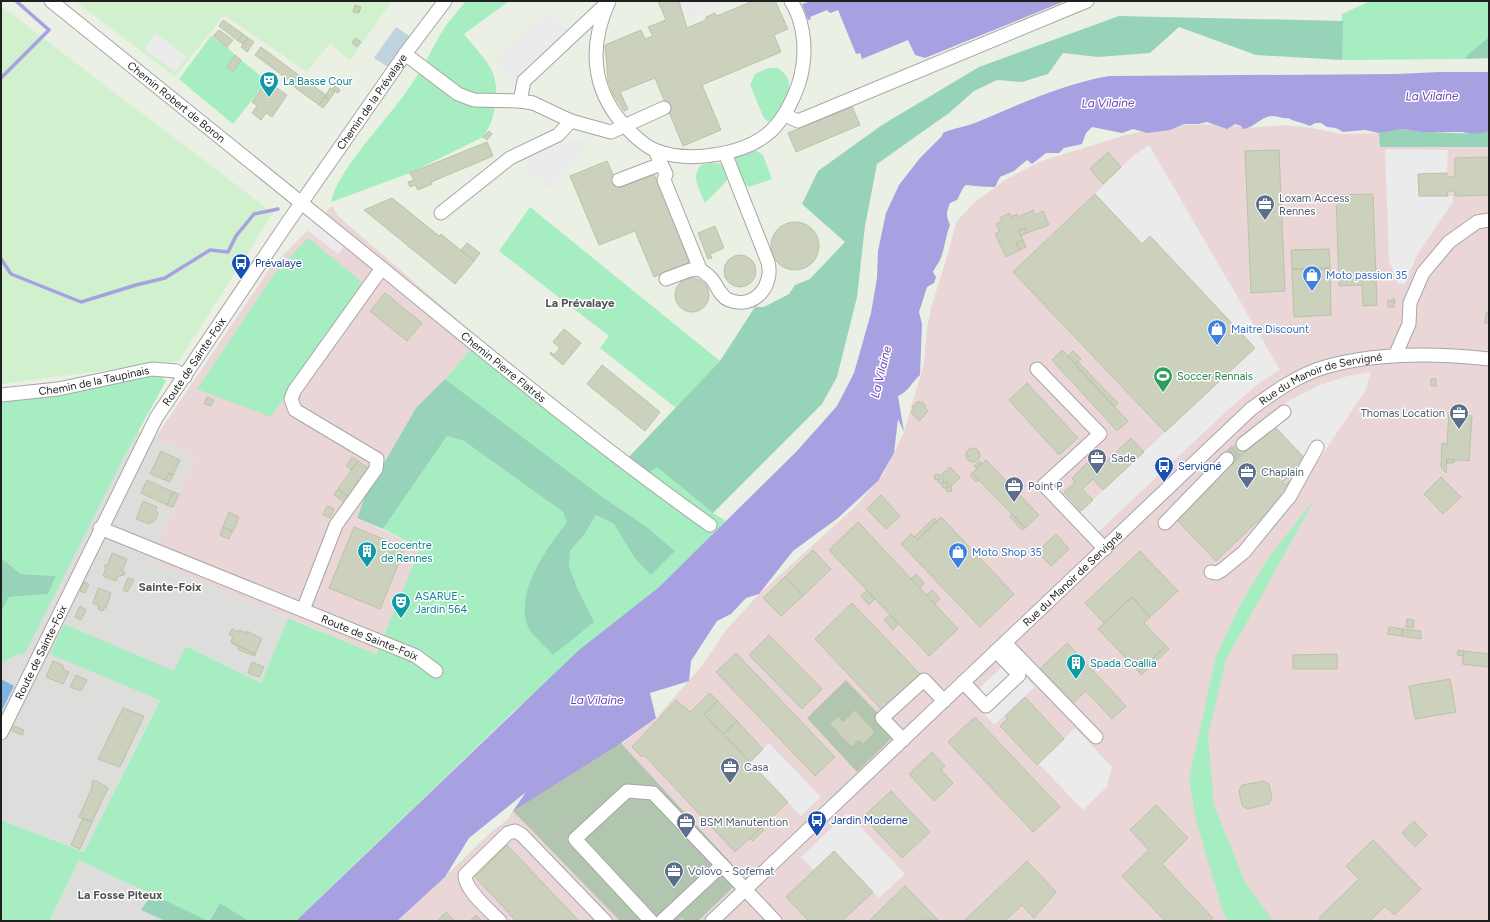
<svg xmlns="http://www.w3.org/2000/svg" width="1490" height="922" viewBox="0 0 1490 922" font-family="Figtree,sans-serif">
<style>
.residential{fill:#dddddc}
.industrial{fill:#ead6d6}
.construction{fill:#b2c6af}
.farmland{fill:#d1f1ce}
.grass{fill:#a6eec1}
.forest{fill:#96d3b8}
.wetland{fill:#c0d3e0}
.pitch{fill:#7cb4e5}
.parking{fill:#ebebeb}
.water{fill:#a7a1e1}
.lines{fill:none;stroke-linecap:round;stroke-linejoin:round}
.stream{stroke:#a7a1e1;stroke-width:3.5}
.building{fill:#cbd1bd;stroke:#bac3a5}
.minor-tunnel{stroke:#c1c6bd;stroke-width:13;stroke-dasharray:13 6;stroke-linecap:butt}
.minor-casing{stroke:#a6a6a6;stroke-width:15}
.minor{stroke:#fff;stroke-width:13}
.labels{text-anchor:middle;dominant-baseline:central;stroke-width:3;stroke-linejoin:round;paint-order:stroke}
.culture-label{font-size:11px;fill:#0d838f;stroke:#fff;text-anchor:start}
.street-label{font-size:11px;fill:#1f1f1f;stroke:#fff}
.service-label{font-size:11px;fill:#4e5e75;stroke:#fff;text-anchor:start}
.transit-label{font-size:11px;fill:#164399;stroke:#fff;text-anchor:start}
.shop-label{font-size:11px;fill:#366cbe;stroke:#fff;text-anchor:start}
.leisure-label{font-size:11px;fill:#27864d;stroke:#fff;text-anchor:start}
.water-label{font-size:12px;font-style:italic;fill:#6c43b6;stroke:#fff}
.neighbourhood-label{font-size:12px;font-weight:bold;fill:#525252;stroke:#fff}
</style>
<rect width="100%" height="100%" fill="#eaf0e4"/>
<path class="residential" d="M138 431 196 455 151 561 288 618 261 683 187 646 174 671 51 654 160 699 84 852 1 820V712L14 686 1 679V664L15 655Z
M79 860 152 894 141 910 165 921H49Z"/>
<path class="industrial" d="M1229 124 1246 128 1286 125 1306 127 1342 134 1380 133 1381 147H1489V921H396L427 894 492 831 507 820 513 811 607 746 623 743 656 718 700 668 727 629 759 594 856 506 884 473 904 432 912 404 924 364 927 328 931 308 949 250 956 222 975 202 1005 180 1041 161 1126 135 1171 125Z
M332 206 338 216 480 339 433 393 416 408 366 494 357 518 420 548 376 654 151 561 196 455 155 438 271 267Z"/>
<path class="construction" d="M846 680 897 733 857 772 807 718Z
M621 743 744 877 698 921H620L513 811 573 761 607 746Z"/>
<path class="farmland" d="M75 1H392L350 60 330 43 307 72 224 15 175 77Z
M1 6 273 213 179 361 1 384Z"/>
<path class="grass" d="M466 1H509L464 34C473 46 486 58 492 71 501 91 495 121 483 137L410 173 331 202C337 171 384 123 404 95 418 76 429 56 440 35 447 23 457 12 466 1Z
M1370 1H1489V37L1467 55 1466 59 1342 60V14Z
M211 36 227 47 235 55 227 67 233 72 241 60 267 81 233 124 179 79Z
M768 68H778C781 71 785 73 787 77 794 92 781 114 768 122L764 118 750 85 755 74Z
M755 150 763 155 772 179 749 187 743 182 735 158Z
M709 163C721 162 724 164 728 176L725 183 705 203C700 191 690 177 701 165Z
M530 207 720 361 676 408 600 348 609 336 499 251Z
M308 238 362 282 271 417 197 389 275 273Z
M480 339 627 459 657 467 713 513 726 521 658 588 513 712 296 921H249L220 903 208 921 79 860 49 921H1V820L84 852 160 700 50 654 64 624 174 671 186 646 261 683 288 618 376 654 420 548 383 529 447 436 464 441 563 512 568 522C544 552 533 570 524 608L579 592 569 566 570 551 584 535 596 515 614 524 634 557 675 551 647 527 601 496 445 379Z
M160 375 166 381 124 457 25 653 15 655 1 664V612L9 597 48 594 56 576 21 574 1 558V400L65 393Z
M1316 497 1226 660 1208 736 1214 805 1245 882 1273 921H1229L1224 915 1196 821 1189 779 1216 656 1241 603 1267 560Z"/>
<path class="forest" d="M1119 16 1343 21 1342 60 1256 55 1179 27 1150 53 1098 57 1063 53 1048 74 1022 82 997 80 974 91 949 113 877 164 865 226 857 297 837 377 822 404 713 513 657 467 647 473 627 459 720 361 755 307H764L789 294 795 285 810 279 845 242 802 204 818 171 882 125 979 67Z
M1489 37V58L1466 59 1467 55Z
M1403 129C1416 131 1482 137 1489 130V147H1380L1379 133Z
M445 379 601 496 647 527 675 551 651 575 634 557 614 524 596 515 584 535 570 551 569 566 579 592 594 622 553 655C547 648 532 635 528 627 514 593 547 548 567 522L563 512 464 441 447 436 383 529 357 518 366 494 416 408Z
M1 558 21 574 56 576 48 594 9 597 1 612Z
M152 894 208 921H165L141 910Z
M220 903 249 921H209Z"/>
<path class="wetland" d="M396 27 409 36 388 67 374 58Z"/>
<path class="pitch" d="M1 679 14 686 1 712Z"/>
<path class="parking" d="M679 1H731L688 20Z
M548 9 567 29 514 80 495 60Z
M156 33 187 57 175 72 144 49Z
M578 138 587 144 551 187 548 188 523 169 528 164 521 159Z
M1149 145 1280 370 1262 381 1232 406 1096 534 1078 514 1254 348 1150 236 1142 244 1095 194 1133 156Z
M1385 149 1448 150 1447 173 1418 174 1419 196H1453V202L1417 255 1405 284H1398L1389 261Z
M317 217 348 241 338 254 307 230Z
M1371 372 1365 391 1314 467 1267 417 1290 400 1322 384 1348 376Z
M1009 660 1035 687 994 725 970 697Z
M1075 728 1112 767 1107 787 1083 810 1038 763Z
M769 743 821 797 801 816 750 762Z
M847 813 905 874 879 898 835 851 814 870 801 857Z"/>
<path class="water" d="M811 1H1065L925 58 915 55 908 40 862 59 860 53 856 54 838 10 830 13 827 10 810 17 811 19 808 20 802 4Z
M1440 72H1489V130L1487 132 1473 134 1462 132H1422L1403 129 1379 133 1365 130 1343 132 1336 128 1327 127 1321 123H1315L1310 126C1302 122 1295 122 1288 118 1282 119 1278 116 1272 116 1260 117 1254 128 1243 129L1241 126 1235 124 1227 129 1207 122 1198 124H1184L1170 130 1147 133 1133 129 1122 133 1092 127 1086 133 1082 144 1064 148 1059 153H1046L1032 164 1027 160 1014 171 1000 177 995 187C985 187 976 186 966 185L963 188 957 200 950 203C946 212 946 216 950 225 945 237 945 249 940 260 938 264 935 267 933 272L936 277 934 283 927 287 919 312 922 324 920 375C911 383 909 391 898 396L904 432 898 419 894 453 878 481 838 518 793 551 759 594 746 598 731 614 717 621 691 661 689 681 650 693 656 718 621 743 513 811 526 792 469 838 445 877 397 921H296L579 650 658 588 796 452 837 406 854 373 871 313 877 278 878 251 886 213 899 185 920 158 942 136 943 133C953 128 965 127 975 123 1018 105 1062 84 1109 76L1396 74Z"/>
<g class="lines">
<path class="stream" d="M1 78 49 30 16 1
M1 259 11 274 81 302 136 285 165 278 210 250 228 252 236 236 254 214 278 209"/>
</g>
<path class="building" d="M658 1H679L687 28 706 20V17L715 13 717 16 753 1H775L788 29 774 35 781 52 702 85 721 130 683 146 655 78 620 92 628 109 624 111 613 94 608 80 605 45 641 30 645 39 653 36 648 27 666 20Z
M355 5 361 7 359 13 353 12Z
M223 20 243 34 238 41 219 26Z
M219 30 233 40 227 47 213 36Z
M243 34 248 38 243 44 238 41Z
M248 38 254 42 247 52 241 47Z
M355 38 361 42 357 47 352 43Z
M261 47 300 76 294 84 255 55Z
M235 55 241 60 233 72 227 67Z
M271 76 279 81 275 87 267 81Z
M300 76 326 95 319 105 293 86Z
M267 81 287 95 272 117 266 113 261 120 252 113 257 106 252 102Z
M335 86 340 90 338 93 332 89Z
M330 88 335 92 329 100 325 97Z
M325 97 329 100 323 108 319 105Z
M852 107 860 125 796 152 788 133Z
M489 131 492 134 487 140 483 137Z
M487 142 493 156 431 182 432 184 418 190 415 185 410 187 408 182 414 180 410 173Z
M1279 150 1285 291 1251 293 1245 151Z
M1108 152 1121 167 1103 184 1090 169Z
M1489 157V195L1455 196V191H1447L1448 196H1419L1418 174 1447 173V177H1455V158Z
M607 161 619 188 654 174 691 262 654 277 635 231 599 245 570 176Z
M1095 194 1142 244 1150 236 1255 348 1165 432 1013 272Z
M1373 194 1377 305 1363 306 1362 285 1339 286 1336 195Z
M392 198 439 236 441 234 474 261 455 284 364 210Z
M1033 210 1035 215 1043 211 1049 225 1027 233 1025 228 1018 231 1023 240 1016 243 1020 250 1006 257 995 234 1000 231 996 224 1002 221 1000 218 1009 213 1011 217 1017 214 1018 217Z
M771 246a24 24 0 1 1 48 0a24 24 0 1 1-48 0Z
M715 226 724 248 710 254 712 258 708 259 698 233Z
M1025 228 1027 233 1021 236 1018 231Z
M1023 240 1026 247 1020 250 1016 243Z
M467 243 480 253 474 261 461 250Z
M1329 249 1330 268 1292 269 1291 250Z
M724 271a16 16 0 1 1 32 0a16 16 0 1 1-32 0Z
M1330 268 1331 315 1294 317 1292 269Z
M675 295a17 17 0 1 1 34 0a17 17 0 1 1-34 0Z
M385 293 422 323 407 341 370 311Z
M1392 299H1395L1394 307H1388V300L1392 301Z
M1489 312V323H1485L1486 313Z
M564 329 581 343 563 365 550 354 551 352 554 355 560 348 553 342Z
M1062 350 1128 421 1117 431 1052 360Z
M1073 351 1081 359 1075 364 1068 356Z
M1078 362 1118 403 1114 407 1075 364Z
M602 365 660 412 645 431 587 384Z
M1431 379H1436V386H1431Z
M1027 383 1078 438 1059 455 1009 400Z
M207 397 214 400 211 406 204 404Z
M919 401 920 403 922 402 926 406 924 407 928 411 919 421 911 412 914 410 912 407Z
M1449 414 1472 416 1469 461 1447 459 1446 473 1441 467 1442 443 1447 444Z
M1273 425 1306 460 1282 483 1285 485 1289 481 1292 484 1281 499 1216 561 1175 518Z
M1131 438 1144 452 1103 490 1093 479 1082 489 1093 500 1081 511 1064 492 1075 482 1072 478 1087 463 1095 472Z
M1240 441 1248 449 1232 464 1224 456Z
M966 455a7 7 0 1 1 14 0a7 7 0 1 1-14 0Z
M161 451 180 460 173 475 169 473 165 480 150 474Z
M352 457 358 461 351 470 346 466Z
M1447 459 1455 460 1454 463H1447Z
M986 460 1039 515 1025 528 972 473Z
M358 461 370 469 350 498 338 489Z
M980 461 982 463 977 468 974 466Z
M950 467 960 478 951 486 941 475Z
M169 473 173 475 170 482 165 480Z
M972 473 979 480 976 482 970 475Z
M934 477a3 3 0 1 1 6 0a3 3 0 1 1-6 0Z
M1441 477 1461 497 1443 514 1424 494Z
M938 481a3 3 0 1 1 6 0a3 3 0 1 1-6 0Z
M147 480 173 492 167 505 141 493Z
M942 485a3 3 0 1 1 6 0a3 3 0 1 1-6 0Z
M946 489a3 3 0 1 1 6 0a3 3 0 1 1-6 0Z
M338 489 350 498 346 503 334 495Z
M173 492 179 494 173 507 167 505Z
M881 495 900 516 886 529 867 509Z
M143 501 157 507 155 511 158 512 157 516 154 522 151 521 150 524 136 519Z
M327 506 334 509 330 518 323 515Z
M229 512 239 517 233 532 223 527Z
M1012 514 1025 528 1022 530 1010 517Z
M941 517 1014 594 980 627 901 544 911 534 917 540Z
M934 518 937 521 917 540 914 537Z
M858 522 958 629 929 656 829 550Z
M223 527 232 531 229 539 220 535Z
M354 527 405 548 380 609 329 588Z
M1056 534 1069 549 1051 566 1037 552Z
M813 550 831 569 803 596 785 577Z
M1140 551 1178 591 1150 617 1132 597 1104 623 1085 603Z
M112 553 127 559 122 571 125 572 124 575 118 576 116 581 103 576 106 568 104 566 108 564Z
M916 574 924 583 920 588 911 579Z
M785 577 803 596 781 616 763 598Z
M128 578 134 580 127 592 123 590Z
M84 582 89 584 85 593 80 591Z
M98 588 111 593 106 608H104L103 611 98 609 99 606 93 603Z
M867 590 875 599 869 605 861 596Z
M932 590 940 599 935 604 926 595Z
M1132 597 1150 617 1144 623 1166 646 1139 672 1098 629Z
M852 603 920 674 882 710 815 639Z
M80 606 86 610 81 620 75 617Z
M890 615 898 624 893 630 884 620Z
M1407 619 1414 620 1413 628 1406 627Z
M1389 627 1403 629 1402 636 1388 634Z
M232 629 238 632 239 630 247 633V631L262 639 255 654 231 642 233 636 229 635Z
M1403 629 1421 631V639L1402 636Z
M769 635 822 689 802 709 749 655Z
M231 642 255 654V656L238 650 239 647Z
M1067 643 1126 706 1112 719 1086 691 1072 704 1040 669Z
M1166 646 1169 649 1141 675 1139 672Z
M1458 650 1464 651 1463 656 1457 655Z
M1464 651 1489 654V667L1462 664Z
M736 653 835 757 815 776 716 672Z
M1337 654V669H1293V655Z
M53 661 64 666 63 669 69 672 63 684 46 677Z
M252 662 264 667 259 677 248 673Z
M76 675 87 680 81 691 70 687Z
M1450 679 1456 712 1415 719 1409 686Z
M710 693 718 701 704 714 788 802 735 852 644 755 642 757 632 747 676 700 690 712Z
M1025 697 1064 739 1037 765 1000 726 1008 718 1005 716Z
M718 701 737 721 723 734 704 714Z
M123 708 144 716 120 767 98 759Z
M855 710 875 732 863 744 859 740 851 747 830 724 838 716 843 722Z
M975 717 1060 807 1033 832 948 742Z
M737 721 763 749 750 762 723 734Z
M14 726 24 730 22 735 12 731Z
M932 752 945 766 941 770 953 783 934 801 909 774Z
M92 781H97L108 788 92 822 79 817 92 788Z
M1264 781 1269 784 1272 798 1269 804 1247 809 1242 805 1239 791 1242 785Z
M891 791 930 832 902 858 863 817Z
M1156 805 1188 838 1162 864 1213 918 1210 921H1165L1122 876 1149 850 1130 830Z
M83 818 92 822 80 849 71 845Z
M1414 821 1427 835 1415 847 1402 833Z
M761 827 764 830 753 841 750 838Z
M1373 840 1421 889 1394 915 1385 906 1370 921H1322L1319 918 1359 879 1346 866Z
M507 845 579 921H516L475 877Z
M834 851 873 892 842 921H809L786 897Z
M1027 861 1056 892 1034 918 1022 905 1005 921H964Z
M905 886 938 920 869 921Z
M446 912 455 921H437Z
M476 915 482 921H470Z
M682 916 686 921H677Z"/>
<g class="lines">
<path class="minor-tunnel" d="M1227 459 1243 444"/>
<g class="minor-casing">
<g id="minor">
<path id="s1" d="M51 1C151 81 251 162 351 243 469 339 586 437 710 525"/>
<path d="M609 1C589 45 591 88 624 125 633 135 644 146 657 151 690 163 746 155 772 130 785 117 793 100 799 83 807 56 806 25 791 1"/>
<path d="M405 54 458 94 474 100 520 101 533 103 571 121 611 132 664 108"/>
<path d="M520 101 524 81 606 4"/>
<path d="M785 115 798 121 1087 1"/>
<path d="M657 151V155L666 174 664 180 700 269"/>
<path d="M619 180 661 164"/>
<path d="M441 213 510 158 558 135 571 121"/>
<path d="M666 279 690 270 700 269C703 272 707 274 710 277 717 284 719 296 729 300 755 310 774 285 768 262L725 153"/>
<path d="M1395 356 1409 324 1410 303 1423 273 1449 242 1477 222 1489 220"/>
<path d="M1037 369 1100 434 1044 485 1105 549"/>
<path id="s2" d="M1 395 58 389 152 369 176 371 185 377"/>
<path d="M1243 444 1284 412"/>
<path d="M1165 523 1227 459"/>
<path id="s3" d="M100 528 416 656 436 671"/>
<path d="M1211 572 1217 573 1222 570 1244 552 1290 496 1317 447"/>
<path d="M303 610 336 525 376 469 377 459 295 410 291 399 294 391 382 268"/>
<path d="M1005 643 1096 737"/>
<path d="M963 682 986 706 1019 675 996 651"/>
<path id="s4" d="M1 733 156 418 288 222 405 54 445 1"/>
<path d="M903 740 882 718 924 680 944 701"/>
<path d="M500 921C490 911 464 889 465 875L508 833 515 831 522 835 605 921"/>
<path d="M651 921 575 839 627 791 653 793 722 865"/>
<path d="M662 921 722 865 775 921"/>
<path id="s5" d="M712 921 1251 409C1274 392 1298 375 1325 367 1378 352 1435 353 1489 359"/>
</g>
</g>
<use href="#minor" class="minor"/>
</g>
<defs>
<g id="theatre-pin" transform="scale(1)"><path d="M0 17L-7.5 6A9.5 9.5 0 1 1 7.5 6Z" fill="#0f9aa8" stroke="#fff"/><path d="M-5-5.5Q0-4 5-5.5V0Q5 5 0 6Q-5 5-5 0ZM-3.3-2.5H-1v1.5H-3.3ZM1-2.5H3.3v1.5H1ZM-2.8 1Q0 5.5 2.8 1Z" fill="#fff"/></g>
<g id="office-pin" transform="scale(1)"><path d="M0 17L-7.5 6A9.5 9.5 0 1 1 7.5 6Z" fill="#5c6f8a" stroke="#fff"/><path d="M-6-3h4V-5.5h4V-3h4V5H-6ZM-1-4.5V-3h2v-1.5ZM-6 0V1H6V0Z" fill="#fff"/></g>
<g id="bus-pin" transform="scale(1)"><path d="M0 17L-7.5 6A9.5 9.5 0 1 1 7.5 6Z" fill="#1a4fb4" stroke="#fff"/><path d="M-5-6H5V4H4V6H2V4H-2V6H-4V4H-5ZM-3.5-4V0h7V-4ZM-3.5 1.2v1.5H-2V1.2ZM2 1.2v1.5H3.5V1.2Z" fill="#fff"/></g>
<g id="shop-pin" transform="scale(1)"><path d="M0 17L-7.5 6A9.5 9.5 0 1 1 7.5 6Z" fill="#3f7fe0" stroke="#fff"/><path d="M-5-2.5h2.3a2.7 3.5 0 0 1 5.4 0H5L5.5 6h-11ZM-1.5-2.5h3a1.5 2.3 0 0 0-3 0Z" fill="#fff"/></g>
<g id="stadium-pin" transform="scale(1)"><path d="M0 17L-7.5 6A9.5 9.5 0 1 1 7.5 6Z" fill="#2e9e5b" stroke="#fff"/><path d="M0-5a6.5 5 0 1 0 0 10a6.5 5 0 1 0 0-10ZM-3.5-1.8h7v3.6h-7Z" fill="#fff"/></g>
<g id="building-pin" transform="scale(1)"><path d="M0 17L-7.5 6A9.5 9.5 0 1 1 7.5 6Z" fill="#0f9aa8" stroke="#fff"/><path d="M-4-6H4V6H1V3H-1V6H-4ZM-2.5-4.3h1.7v1.8h-1.7ZM.8-4.3h1.7v1.8H.8ZM-2.5-1h1.7V.8h-1.7ZM.8-1h1.7V.8H.8Z" fill="#fff"/></g>
</defs>
<g fill-rule="evenodd">
<use href="#theatre-pin" x="269" y="81"/>
<use href="#office-pin" x="1265" y="204"/>
<use href="#bus-pin" x="241" y="263"/>
<use href="#shop-pin" x="1312" y="275"/>
<use href="#shop-pin" x="1217" y="329"/>
<use href="#stadium-pin" x="1163" y="376"/>
<use href="#office-pin" x="1459" y="413"/>
<use href="#office-pin" x="1097" y="458"/>
<use href="#bus-pin" x="1164" y="466"/>
<use href="#office-pin" x="1247" y="472"/>
<use href="#office-pin" x="1014" y="486"/>
<use href="#building-pin" x="367" y="551"/>
<use href="#shop-pin" x="958" y="552"/>
<use href="#theatre-pin" x="401" y="602"/>
<use href="#building-pin" x="1076" y="663"/>
<use href="#office-pin" x="730" y="767"/>
<use href="#bus-pin" x="817" y="820"/>
<use href="#office-pin" x="686" y="822"/>
<use href="#office-pin" x="674" y="871"/>
</g>
<g class="labels">
<g class="culture-label">
<text x="283" y="81">La Basse Cour</text>
<text x="381" y="545">Ecocentre<tspan x="381" dy="13">de Rennes</tspan></text>
<text x="415" y="596">ASARUE -<tspan x="415" dy="13">Jardin 564</tspan></text>
<text x="1090" y="663">Spada Coallia</text>
</g>
<g class="street-label">
<text stroke="none"><textPath href="#s4" startOffset="734">Chemin de la Prévalaye</textPath></text>
<text stroke="none"><textPath href="#s1" startOffset="161">Chemin Robert de Boron</textPath></text>
<text stroke="none"><textPath href="#s4" startOffset="419">Route de Sainte-Foix</textPath></text>
<text stroke="none"><textPath href="#s1" startOffset="582">Chemin Pierre Flatrès</textPath></text>
<text stroke="none"><textPath href="#s2" startOffset="94">Chemin de la Taupinais</textPath></text>
<text stroke="none"><textPath href="#s5" startOffset="821">Rue du Manoir de Servigné</textPath></text>
<text stroke="none"><textPath href="#s5" startOffset="497">Rue du Manoir de Servigné</textPath></text>
<text stroke="none"><textPath href="#s3" startOffset="291">Route de Sainte-Foix</textPath></text>
<text stroke="none"><textPath href="#s4" startOffset="90">Route de Sainte-Foix</textPath></text>
</g>
<g class="service-label">
<text x="1279" y="198">Loxam Access<tspan x="1279" dy="13">Rennes</tspan></text>
<text x="1445" y="413" text-anchor="end">Thomas Location</text>
<text x="1111" y="458">Sade</text>
<text x="1261" y="472">Chaplain</text>
<text x="1028" y="486">Point P</text>
<text x="744" y="767">Casa</text>
<text x="700" y="822">BSM Manutention</text>
<text x="688" y="871">Volovo - Sofemat</text>
</g>
<g class="transit-label">
<text x="255" y="263">Prévalaye</text>
<text x="1178" y="466">Servigné</text>
<text x="831" y="820">Jardin Moderne</text>
</g>
<g class="shop-label">
<text x="1326" y="275">Moto passion 35</text>
<text x="1231" y="329">Maitre Discount</text>
<text x="972" y="552">Moto Shop 35</text>
</g>
<g class="leisure-label">
<text x="1177" y="376">Soccer Rennais</text>
</g>
<g class="water-label">
<text transform="translate(1432 96) rotate(-1)">La Vilaine</text>
<text transform="translate(1108 103) rotate(-1)">La Vilaine</text>
<text transform="translate(881 372) rotate(-76)">La Vilaine</text>
<text x="597" y="700">La Vilaine</text>
</g>
<g class="neighbourhood-label">
<text x="580" y="303">La Prévalaye</text>
<text x="170" y="587">Sainte-Foix</text>
<text x="120" y="895">La Fosse Piteux</text>
</g>
</g>
<rect width="1490" height="922" fill="none" stroke="#1f1f1f" stroke-width="4"/>
</svg>
